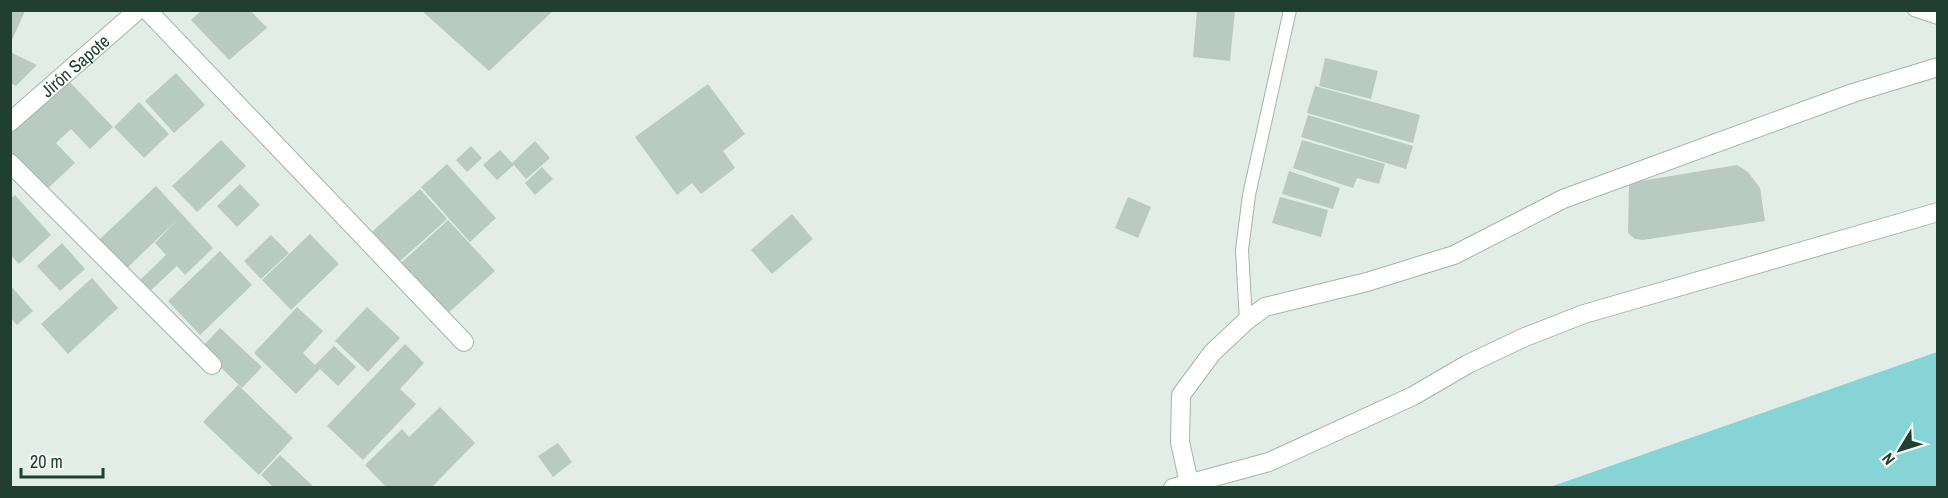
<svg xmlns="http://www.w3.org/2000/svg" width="1948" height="498" viewBox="0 0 1948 498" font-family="'Archivo Narrow',sans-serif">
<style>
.water{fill:#86d4d5}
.building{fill:#b9cbc1}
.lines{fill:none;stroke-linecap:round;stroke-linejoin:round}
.lane-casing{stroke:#a3b5ac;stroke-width:14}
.street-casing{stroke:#a3b5ac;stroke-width:20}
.lane{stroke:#fff;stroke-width:12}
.street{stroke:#fff;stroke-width:18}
.labels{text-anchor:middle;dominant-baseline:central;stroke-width:4.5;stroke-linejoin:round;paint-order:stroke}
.street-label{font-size:18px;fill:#203f32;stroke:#f2f9f5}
</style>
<rect width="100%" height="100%" fill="#e1ede6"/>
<path class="water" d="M1937 352V487H1550Z"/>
<path class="building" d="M10 10 25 11 10 44Z
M202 10H250L267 28 229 60 191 20Z
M421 10H554L489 71Z
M1197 10H1235L1230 61 1193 57Z
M10 52 37 65 16 86 10 83Z
M1325 58 1378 71 1371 99 1319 86Z
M176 73 205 105 174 133 145 101Z
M65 77 113 127 90 149 71 129 56 143 75 163 46 190 10 154V130Z
M708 84 745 134 723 151 735 168 701 194 692 183 677 195 635 137Z
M1315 86 1420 115 1413 143 1307 113Z
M139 102 169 134 144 158 114 127Z
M1308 115 1413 146 1406 169 1301 137Z
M221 140 246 166 197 212 172 186Z
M1302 140 1385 164 1379 184 1357 178 1353 188 1293 168Z
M535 141 550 158 526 179 514 165 497 180 483 165 500 150 512 163Z
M471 146 482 158 467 172 456 160Z
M447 164 496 218 470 242 421 187Z
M1737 165 1748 172 1760 188 1765 221 1643 240 1635 239 1628 233 1629 183Z
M542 167 553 179 535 195 525 183Z
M1289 171 1340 188 1333 209 1282 194Z
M240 184 260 205 237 227 217 206Z
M156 186 213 248 185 275 177 266 150 291 140 280 166 255 155 243 177 220 126 269 99 240Z
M420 189 447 219 399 262 381 242 375 248 366 237Z
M15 195 51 235 19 264 10 254V199Z
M1128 197 1151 207 1138 238 1115 228Z
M1280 197 1328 210 1321 237 1272 223Z
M792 214 813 239 772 274 751 250Z
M448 220 495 271 447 314 401 263Z
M310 234 339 264 291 310 262 280Z
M271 235 289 253 261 279 244 261Z
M62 243 85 269 60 291 37 266Z
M220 251 252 285 200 335 168 301Z
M92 278 118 308 68 354 41 324Z
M10 285 33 311 17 325 10 317Z
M297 307 323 331 303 353 315 365 334 346 356 367 338 386 320 369 296 394 254 353Z
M367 307 400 338 368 372 335 341Z
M220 328 262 367 242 388 201 348Z
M405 344 424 363 400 389 416 404 363 460 327 426Z
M238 385 293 438 259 475 203 422Z
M440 407 475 443 431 488H387L365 465 402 429 409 437Z
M558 443 572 462 553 477 538 456Z
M280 455 315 488H274L261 475Z"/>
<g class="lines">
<g class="lane-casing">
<path id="lane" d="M1914 10 1938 18
M1246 321 1242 250 1249 195 1290 10"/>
</g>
<g class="street-casing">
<g id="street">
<path d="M147 10 464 342"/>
<path id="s1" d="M10 122 138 10"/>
<path d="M10 163 212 365"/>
<path d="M1189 483 1180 442 1181 395 1212 353 1246 321 1265 307 1367 282 1454 255 1563 199 1853 93 1938 67"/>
<path d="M1173 488 1269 462 1413 396 1468 364 1525 337 1584 314 1938 212"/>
</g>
</g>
<use href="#lane" class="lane"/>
<use href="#street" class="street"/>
</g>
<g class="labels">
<g class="street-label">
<text stroke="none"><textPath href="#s1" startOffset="86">Jirón Sapote</textPath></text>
</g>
</g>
<rect width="1948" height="498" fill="none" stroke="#203f32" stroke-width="24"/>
<g transform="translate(1900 450) rotate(232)" stroke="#f2f9f5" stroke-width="4.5" paint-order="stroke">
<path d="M0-4.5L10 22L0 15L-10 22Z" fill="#203f32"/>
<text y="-9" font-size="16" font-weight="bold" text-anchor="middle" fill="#203f32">N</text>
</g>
<path d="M21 468v9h82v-9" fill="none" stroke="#203f32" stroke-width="3"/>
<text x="30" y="468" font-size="18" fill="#203f32" stroke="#f2f9f5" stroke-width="4.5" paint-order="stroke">20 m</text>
</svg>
